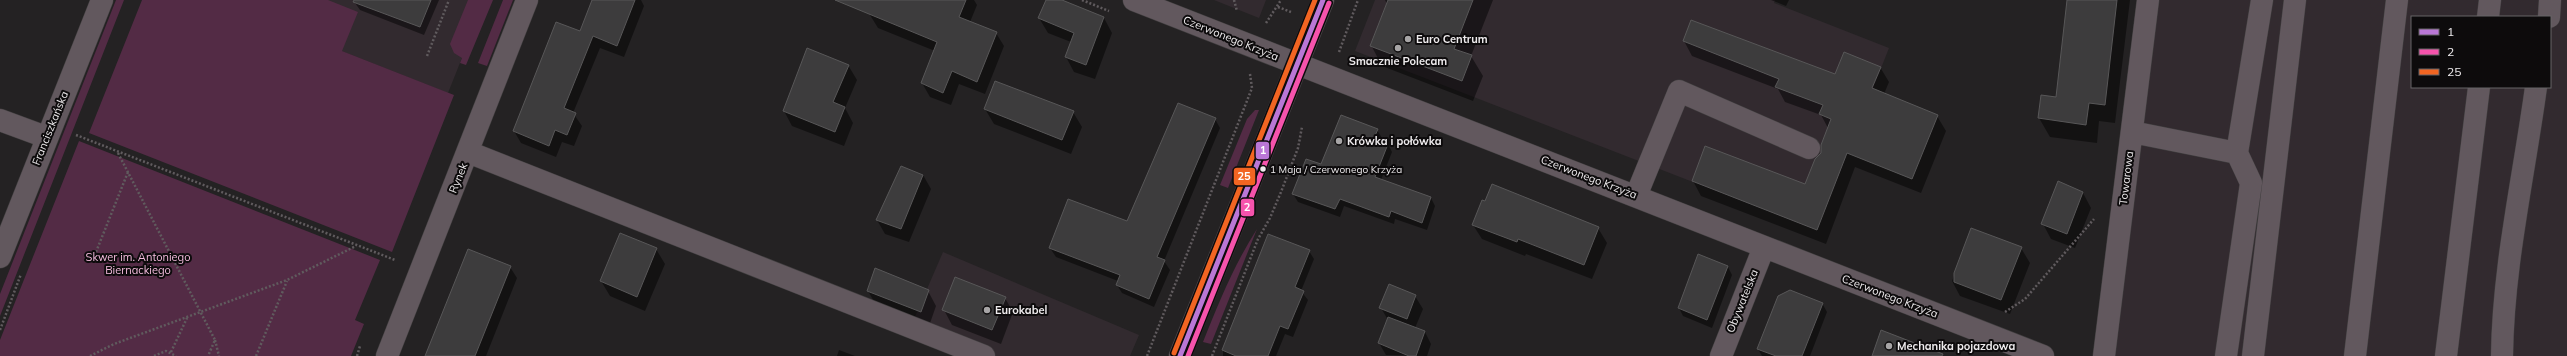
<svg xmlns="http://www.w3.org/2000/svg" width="2567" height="356" viewBox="0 0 2567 356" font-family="Mulish,sans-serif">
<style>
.built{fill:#322a2f;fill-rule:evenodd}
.green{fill:#532b45}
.shadow{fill:#0007}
.building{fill:#3d3c3d;stroke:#585758}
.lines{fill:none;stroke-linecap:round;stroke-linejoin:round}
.minor-casing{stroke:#403e3f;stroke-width:23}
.path{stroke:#605b5e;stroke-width:2.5;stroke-dasharray:2 2;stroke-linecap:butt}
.minor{stroke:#62585e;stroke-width:22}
.bus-1-casing{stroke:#0d0b0c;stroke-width:8}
.bus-2-casing{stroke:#0d0b0c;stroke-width:8}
.bus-3-casing{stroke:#0d0b0c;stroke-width:8}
.bus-1{stroke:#ba77d6;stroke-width:5}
.bus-2{stroke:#f653ac;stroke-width:5}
.bus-3{stroke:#f26522;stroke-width:5}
.poi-dot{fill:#a7a5a6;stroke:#0d0b0c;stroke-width:1.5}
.bus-dot{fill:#eeebed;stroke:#0d0b0c;stroke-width:1.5}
.labels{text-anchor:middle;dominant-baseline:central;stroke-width:4;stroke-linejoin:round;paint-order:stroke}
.bus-label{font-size:10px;fill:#eeebed;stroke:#0d0b0c;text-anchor:start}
.street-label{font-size:11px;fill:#eeebed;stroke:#0d0b0c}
.poi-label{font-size:11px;font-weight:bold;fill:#eeebed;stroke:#0d0b0c;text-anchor:start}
.park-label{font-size:11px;fill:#f6bddf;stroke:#0d0b0c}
.line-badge{stroke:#0d0b0c;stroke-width:1.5}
.badge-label{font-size:11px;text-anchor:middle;font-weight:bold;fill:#fff}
</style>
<rect width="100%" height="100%" fill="#242223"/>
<path class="built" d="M212 0H485L448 93Z
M1214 0H1266L1259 18Z
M1375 0H1775L1774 3 1889 48 1817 230 1355 51Z
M2150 0H2567V356H2107ZM2412 17H2550V87H2412Z
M943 252 1139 335 1130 356H981L911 326Z"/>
<path class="green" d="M116 0H124L0 316V294Z
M142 0H328L358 12 342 51 454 95 392 252 89 133Z
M468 0H493L466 65 460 63 462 58 454 53 450 44Z
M503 0H513L487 66 478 63Z
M1255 110H1259L1228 188 1220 185 1247 119Z
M79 141 380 260 355 320 364 324 351 356H0V340Z
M1257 229 1211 344 1203 342C1219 302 1234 265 1257 229Z"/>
<path class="shadow" d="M353 0H439L424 35 360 10Z
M594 0H641L644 6 624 57 600 48 573 113 582 126 574 146 562 142 556 157 521 143 514 131 581 32Z
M876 0H974L977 5 970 22 996 33 1004 46 985 94 959 84 951 105 930 97 922 83 935 51 878 28 870 15Z
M1047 0H1059L1104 18 1112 33 1095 79 1074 72 1066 57 1071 42 1048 33 1039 18Z
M1385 0H1493L1471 56 1483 76 1473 101 1382 66 1371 45 1387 4Z
M1771 0H1789L1786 6Z
M2068 0H2130L2115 123 2099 121 2097 143 2050 137 2039 118 2057 98Z
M1684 41 1835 76 1880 67 1889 82 1884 94 1937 116 1946 131 1921 193 1855 167 1826 244 1701 196 1693 181 1806 186 1822 153 1828 128 1821 115 1785 102 1778 89 1692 56Z
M848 65 857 80 845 108 853 123 844 146 792 126 784 111Z
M985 109 1073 112 1082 127 1071 154 994 124Z
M1215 119 1220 128 1164 261 1170 270 1154 307 1122 293 1117 285 1118 281 1056 257 1050 248 1128 222Z
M1377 130 1382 138 1380 142 1388 144 1392 152 1381 180 1431 198 1435 206 1427 230 1395 219 1394 224 1344 206 1340 217 1298 202 1293 194 1321 166Z
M923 175 931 189 909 242 885 234 877 220Z
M2059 182 2083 193 2091 208 2075 248 2051 239 2043 224Z
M1473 225 1598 228 1607 243 1592 279 1526 254 1525 256 1482 239Z
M1972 229 2021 248 2030 263 2010 314 1960 296 1952 281Z
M656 249 665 264 645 311 610 296 601 281Z
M1309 251 1314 259 1301 291 1308 300 1293 337 1285 334 1276 356H1223V350Z
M1699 256 1728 267 1732 275 1712 328 1683 316 1679 308Z
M510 267 517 278 486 356H426Z
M868 291H928L936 306 929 326 876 305Z
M1415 296 1423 309 1415 328 1425 332 1431 344 1427 356 1386 355 1379 343 1388 320 1381 308Z
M1005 298 1013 312 1001 344 952 325 944 310Z
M1822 303 1827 312 1810 356H1762L1758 349Z
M839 350 855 356H837Z"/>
<path class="building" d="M354 0H431L420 27 353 2Z
M592 0H635L617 46 593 36 564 108 576 113 567 135 555 130 549 146 513 131 556 22 580 31Z
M835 0H966L959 17 997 32 977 82 952 71 943 93 921 83 937 42Z
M1046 0H1062L1104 17 1086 65 1065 57 1074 33 1038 18Z
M1388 0H1473L1454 49 1472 55 1462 81 1370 46Z
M2067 0H2117L2105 105 2089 103 2086 125 2038 118 2041 95 2056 97Z
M1691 20 1835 74 1844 52 1881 67 1872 88 1938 115 1912 179 1847 153 1817 230 1692 181 1705 146 1805 184 1815 159 1821 153V145L1831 119 1819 114 1823 105 1775 87 1779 79 1683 41Z
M807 48 849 65 833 102 845 107 835 132 783 111Z
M995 81 1074 111 1062 140 984 109Z
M1178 103 1216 118 1157 257 1165 260 1149 299 1116 285 1120 275 1049 248 1068 199 1127 221Z
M1341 115 1378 129 1374 138 1388 144 1375 177 1431 197 1422 223 1391 211 1389 217 1340 199 1335 209 1292 194 1306 159 1321 164Z
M901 166 923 175 901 229 876 220Z
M2058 181 2083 192 2067 234 2041 224Z
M1492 184 1599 227 1584 265 1518 239 1517 242 1472 225 1482 200 1485 201Z
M1971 228 2022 247 2001 300 1954 282V273Z
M620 233 657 248 637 297 600 281Z
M1268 234 1310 250 1295 287 1304 291 1288 329 1280 326 1268 356H1236L1222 350Z
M468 249 511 266 475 356H425Z
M1698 254 1728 266 1707 320 1678 308Z
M875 268 929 290 921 312 867 291Z
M955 277 1006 297 992 330 942 310Z
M1389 284 1416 295 1407 319 1379 308Z
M1790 290 1823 303 1802 356H1776L1757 349 1778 296Z
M1388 317 1425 331 1416 356H1409L1378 343Z
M1881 330 1943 354 1942 356H1872Z"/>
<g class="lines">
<g class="minor-casing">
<path id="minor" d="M1134 0 2043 356
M2488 17 2490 0
M2549 17 2550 0
M0 120 46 137
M2132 132 2237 153
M468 152 984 356
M1636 196 1679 91 1809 148
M0 257 102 0
M387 356 527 0
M1180 356 1323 0
M1721 356 1764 247
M2104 356 2148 0
M2226 356 2251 183 2237 153 2262 0
M2253 356 2295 0
M2355 356 2397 0
M2446 356 2479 87
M2502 356C2503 266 2524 176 2536 87"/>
</g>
<path class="path" d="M1082 0 1109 11
M1234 0 1237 11
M1278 7 1291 12
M1266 23 1281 0
M1339 52 1358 0
M427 56 449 0
M76 135 395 260
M118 153 215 340 208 356
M96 252 128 172
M2005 312 2025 299 2094 219
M0 330 21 274
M215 340 219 356
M171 352 187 318
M90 356 114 344 287 280 356 246
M154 356 166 351 176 356
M256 356 287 281
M357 356 360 346
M1147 356 1252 88 1250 74
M1212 356 1258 239 1270 218 1281 192 1298 148 1302 127"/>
<use href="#minor" class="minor"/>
<g class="bus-1-casing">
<path id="bus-1" d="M1180 356 1323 0"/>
</g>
<g class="bus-2-casing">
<path id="bus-2" d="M1188 356 1329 3"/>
</g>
<g class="bus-3-casing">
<path id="bus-3" d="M1174 353 1315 0"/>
</g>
<use href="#bus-1" class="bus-1"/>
<use href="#bus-2" class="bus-2"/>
<use href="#bus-3" class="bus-3"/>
</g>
<g class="poi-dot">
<circle cx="1408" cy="39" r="4"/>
<circle cx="1398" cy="48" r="4"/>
<circle cx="1339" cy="141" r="4"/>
<circle cx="987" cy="310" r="4"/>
<circle cx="1889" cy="346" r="4"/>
</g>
<circle class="bus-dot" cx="1263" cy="169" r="3.5"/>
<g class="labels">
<g class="bus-label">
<text x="1270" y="169">1 Maja / Czerwonego Krzyża</text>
</g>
<g class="street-label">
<text transform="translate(1231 38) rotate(22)">Czerwonego Krzyża</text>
<text transform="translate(50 128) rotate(-68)">Franciszkańska</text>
<text transform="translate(1589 177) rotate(21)">Czerwonego Krzyża</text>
<text transform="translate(458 178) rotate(-68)">Rynek</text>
<text transform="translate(2126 178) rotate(-83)">Towarowa</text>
<text transform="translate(1890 296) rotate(21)">Czerwonego Krzyża</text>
<text transform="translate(1742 301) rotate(-68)">Obywatelska</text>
</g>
<g class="poi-label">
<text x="1416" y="39">Euro Centrum</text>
<text x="1398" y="61" text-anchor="middle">Smacznie Polecam</text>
<text x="1347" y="141">Krówka i połówka</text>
<text x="995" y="310">Eurokabel</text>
<text x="1897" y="346">Mechanika pojazdowa</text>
</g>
<g class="park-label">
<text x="138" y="257">Skwer im. Antoniego<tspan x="138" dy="13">Biernackiego</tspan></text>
</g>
</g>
<g class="line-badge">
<rect x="1255" y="141" width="15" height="19" rx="4" fill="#ba77d6"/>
<rect x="1233" y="167" width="23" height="19" rx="4" fill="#f26522"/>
<rect x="1240" y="198" width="15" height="19" rx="4" fill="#f653ac"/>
</g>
<g class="badge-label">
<text x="1263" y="154">1</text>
<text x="1244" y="180">25</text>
<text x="1247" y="211">2</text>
</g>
<rect x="2411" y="16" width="140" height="72" fill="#0d0b0c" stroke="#676566"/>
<rect x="2419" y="29" width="20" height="6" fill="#ba77d6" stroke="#676566"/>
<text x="2447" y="36" font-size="12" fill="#eeebed">1</text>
<rect x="2419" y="49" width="20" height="6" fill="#f653ac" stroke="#676566"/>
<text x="2447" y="56" font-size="12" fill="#eeebed">2</text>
<rect x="2419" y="69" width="20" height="6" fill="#f26522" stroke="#676566"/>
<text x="2447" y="76" font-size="12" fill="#eeebed">25</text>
</svg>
